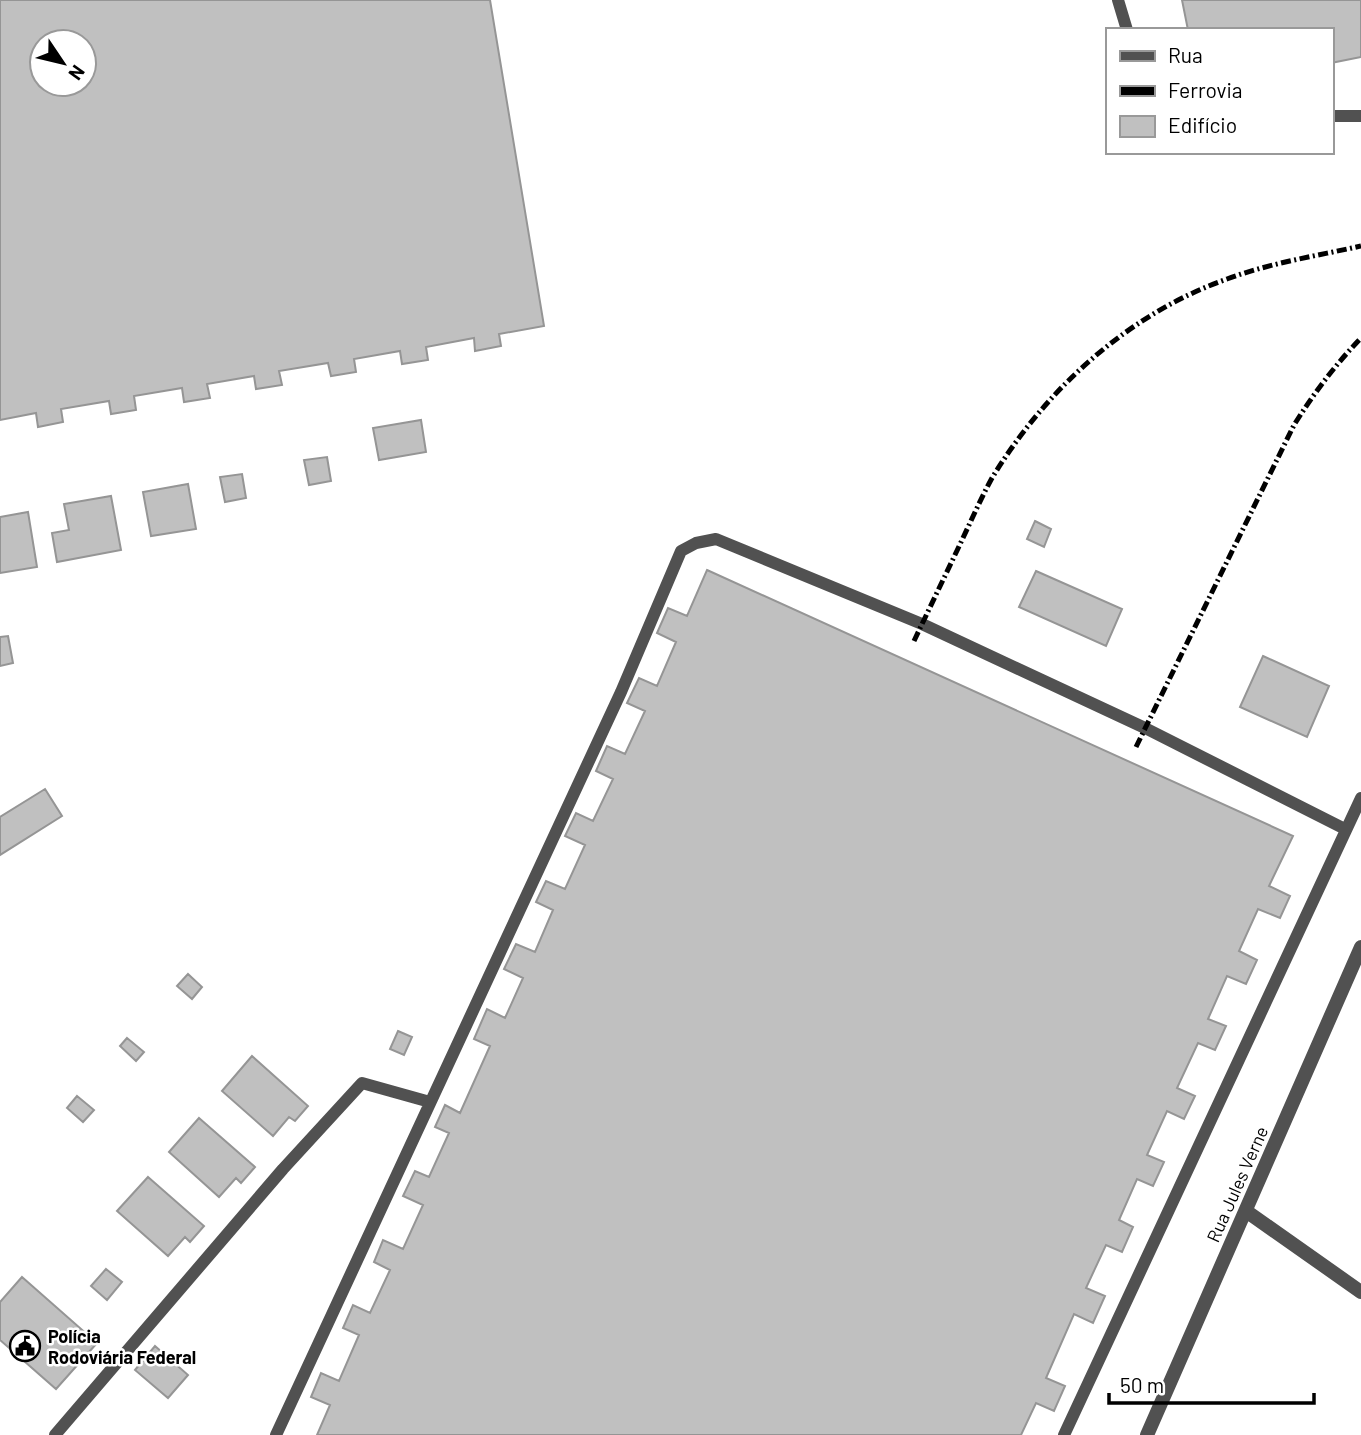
<svg xmlns="http://www.w3.org/2000/svg" width="1361" height="1435" viewBox="0 0 1361 1435" font-family="Barlow,sans-serif">
<style>
.building{fill:#c0c0c0;stroke:#959595;stroke-width:2;fill-rule:evenodd}
.lines{fill:none;stroke-linecap:round;stroke-linejoin:round}
.service{stroke:#515151;stroke-width:12}
.minor{stroke:#515151;stroke-width:14}
.rail{stroke:#000;stroke-width:5;stroke-dasharray:10 3.5 2 3.5;stroke-linecap:butt}
.labels{text-anchor:middle;dominant-baseline:central;stroke-width:5;stroke-linejoin:round;paint-order:stroke}
.street-label{font-size:18px;fill:#000;stroke:#fff}
.poi-label{font-size:18px;font-weight:bold;fill:#000;stroke:#fff;text-anchor:start}
</style>
<rect width="100%" height="100%" fill="#fff"/>
<path class="building" d="M0 0H490L544 326 499 334 501 346 475 351 474 338 426 347 428 360 402 364 400 351 354 359 356 372 331 376 328 363 279 371 282 385 256 389 254 376 207 384 210 398 184 402 182 388 134 396 136 410 111 414 109 401 61 409 63 422 38 427 36 413 0 420ZM42 42H84V84H42Z
M1182 0H1361V57L1331 63V30H1188Z
M421 420 426 452 379 460 373 428Z
M327 457 331 481 309 485 304 460Z
M242 474 246 498 225 502 220 477Z
M188 484 196 529 151 536 143 492Z
M111 496 121 550 57 562 52 533 69 530 64 504Z
M28 512 37 567 0 573V517Z
M1035 521 1051 529 1044 547 1027 539Z
M707 570 1293 836 1269 886 1290 896 1280 918 1258 909 1239 951 1257 960 1246 984 1227 976 1208 1019 1226 1026 1215 1050 1198 1043 1177 1088 1195 1096 1184 1119 1167 1111 1147 1155 1164 1162 1153 1186 1137 1179 1119 1220 1133 1227 1122 1252 1106 1245 1086 1288 1105 1296 1093 1323 1074 1314 1046 1378 1065 1386 1054 1411 1036 1403 1021 1435H317L330 1405 311 1397 321 1373 339 1381 359 1335 343 1328 353 1305 370 1313 390 1270 374 1262 383 1240 403 1249 423 1205 403 1196 415 1171 429 1177 449 1133 435 1127 445 1105 460 1113 490 1046 474 1039 487 1009 505 1018 523 978 504 969 516 944 535 952 553 910 536 902 546 881 565 889 585 845 565 836 576 813 593 821 613 779 596 771 607 746 625 754 645 711 627 703 639 678 657 686 676 642 657 633 668 608 687 616Z
M1036 571 1122 609 1106 646 1019 607Z
M8 636 13 663 0 666V637Z
M1263 656 1329 686 1307 737 1240 707Z
M45 789 62 816 0 855V817Z
M188 974 202 987 192 999 177 986Z
M398 1031 412 1037 404 1055 390 1049Z
M127 1038 144 1052 136 1061 120 1046Z
M252 1056 308 1106 295 1121 289 1117 273 1136 222 1091Z
M77 1096 94 1110 83 1122 67 1108Z
M199 1118 255 1167 241 1183 236 1178 219 1197 169 1152Z
M148 1177 204 1226 190 1242 185 1237 168 1256 117 1211Z
M106 1269 122 1282 107 1300 91 1286Z
M22 1277 97 1343 56 1389 0 1340V1302Z
M155 1346 188 1375 168 1398 135 1370Z"/>
<g class="lines">
<path class="service" d="M1118 0 1127 30
M1331 116H1361
M55 1435 283 1169 362 1083 430 1102
M276 1435 621 692 681 551 696 543 716 539 922 624 1145 728 1345 829
M1064 1435 1361 798"/>
<path class="minor" d="M1246 1211 1361 1292
M1147 1435 1361 947"/>
<path class="rail" d="M914 641C930 607 946 574 962 540 972 519 981 498 992 478 1046 389 1128 314 1227 279 1270 263 1316 256 1361 246
M1136 747 1294 425C1314 393 1335 365 1361 338"/>
</g>
<defs>
<g id="civic-ring" transform="scale(1.575)"><circle r="9.5" fill="#fff" stroke="#000" stroke-width="1.5"/><path d="M-.6-6.5H3V-4.5H.6V-3L4-1V1h2V6H-6V1h2V-1L-.6-3ZM-1.2 2.5V6h2.4V2.5Z" fill="#000"/></g>
</defs>
<g fill-rule="evenodd">
<use href="#civic-ring" x="25" y="1346"/>
</g>
<g class="labels">
<g class="street-label">
<text transform="translate(1237 1184) rotate(-66)">Rua Jules Verne</text>
</g>
<g class="poi-label">
<text x="48" y="1336">Polícia<tspan x="48" dy="21">Rodoviária Federal</tspan></text>
</g>
</g>
<rect x="1106" y="28" width="228" height="126" fill="#ffffff" stroke="#999999" stroke-width="2"/>
<rect x="1120" y="51" width="35" height="10" fill="#515151" stroke="#999999" stroke-width="2"/>
<text x="1168" y="63" font-size="21" fill="#000000">Rua</text>
<rect x="1120" y="86" width="35" height="10" fill="#000000" stroke="#999999" stroke-width="2"/>
<text x="1168" y="98" font-size="21" fill="#000000">Ferrovia</text>
<rect x="1120" y="116" width="35" height="21" fill="#c0c0c0" stroke="#999999" stroke-width="2"/>
<text x="1168" y="133" font-size="21" fill="#000000">Edifício</text>
<g transform="translate(63 63) rotate(125)"><circle r="33" fill="#ffffff" stroke="#999999" stroke-width="2"/>
<path d="M0-5L12 26L0 18L-12 26Z" fill="#000000"/>
<text y="-10" font-size="19" font-weight="bold" text-anchor="middle" fill="#000000">N</text>
</g>
<path d="M1109 1393v10h205v-10" fill="none" stroke="#000000" stroke-width="3.5"/>
<text x="1120" y="1393" font-size="21" fill="#000000" stroke="#ffffff" stroke-width="5" paint-order="stroke">50 m</text>
</svg>
